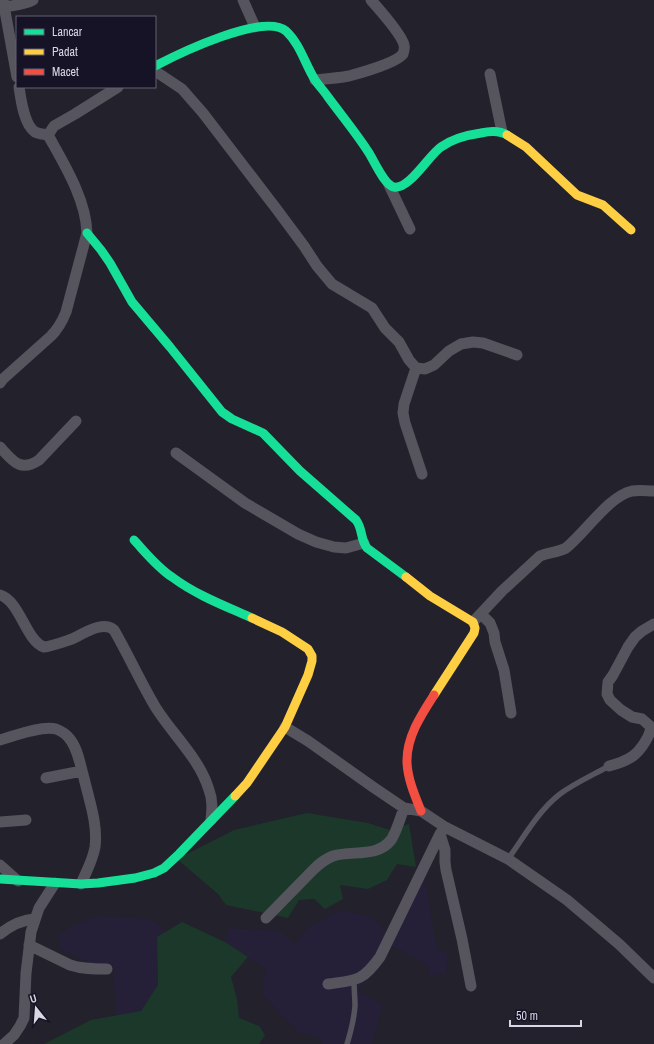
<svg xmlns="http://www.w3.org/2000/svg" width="654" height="1044" viewBox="0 0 654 1044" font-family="'Archivo Narrow',sans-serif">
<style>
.built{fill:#252038}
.green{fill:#1b382a}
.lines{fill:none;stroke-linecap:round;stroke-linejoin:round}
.lane{stroke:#56545d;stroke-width:5.5}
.street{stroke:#56545d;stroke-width:11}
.fast{stroke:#16e098;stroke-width:9}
.slow{stroke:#ffcf43;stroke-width:9}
.jam{stroke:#f24e42;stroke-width:9}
</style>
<rect width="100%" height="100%" fill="#23212b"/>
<path class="built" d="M424 874 437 949 448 953 446 974 429 975 428 965 390 945 376 973 362 984 358 991 383 1005 372 1044H321L322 1038 298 1032 262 994 266 969 225 942 229 928 281 931 294 944 306 929 340 910 374 918 386 933Z
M96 916 151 919 165 932 157 937 158 985 141 1012 116 1016 113 965 90 963 60 949 58 935 70 927Z"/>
<path class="green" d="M307 813 368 823 390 830 409 824 416 867 397 864 387 880 368 889 340 885 343 899 325 909 314 899 299 900 288 918 226 905 218 894 177 859 234 830Z
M182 922 225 942 248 957 231 977 237 999 239 1018 259 1026 265 1035 259 1044H44L91 1020 141 1011 158 985 157 937Z"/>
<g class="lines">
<path class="lane" d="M508 859C524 837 538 811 560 794 575 783 593 775 609 766
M347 1044C351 1031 354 1019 355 1006 355 998 354 989 354 981"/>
<path class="street" d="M3 0 17 77
M243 0 255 27
M5 7C14 5 24 5 33 0
M155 71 182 89 203 113 275 207 304 246 317 266 332 284 372 308 385 328 399 342 409 360 416 368 425 369 434 365 449 351 461 344 473 342 483 343 517 355
M490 74 502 132
M315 80C326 79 338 78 349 76 360 73 396 63 403 54 404 51 405 48 404 45 402 35 379 9 371 0
M19 87C21 100 24 125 35 132 39 134 44 134 48 135
M48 135 54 126 75 114 118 87
M389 185 410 229
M416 368 404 404 403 413 405 423 422 474
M0 383 3 379 51 336C58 329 62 322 66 312L87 233C86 199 64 164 48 135
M0 447C12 460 20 473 39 460L76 421
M176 453 245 503 298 534 316 542 334 547 346 548 364 543
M0 595C20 601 26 641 44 647 53 646 63 642 72 639 83 634 103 620 114 630 129 656 141 683 156 708 173 735 200 759 209 790 213 800 212 810 211 820
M481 614 490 623 494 633 495 642 504 670 511 713
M473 622 502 591 540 556C549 552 556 553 566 548 585 533 609 496 632 491 639 490 647 491 654 491
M285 727 308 741 373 787 404 808 421 811 445 827 508 859 567 900 619 944 654 978
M0 740C14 736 42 725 56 729 61 731 66 734 69 738 78 748 80 765 84 778 89 800 98 824 95 847 93 860 86 872 81 884
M609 766C617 764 626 761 633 756 641 750 650 736 651 727L642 719 632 717 621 710 610 700 607 694 608 682 613 675 628 647 635 637 642 631 654 624
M46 778 82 771
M0 822 26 820
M440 834 445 850V862L446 870 462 939 471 986
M0 865 18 881
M266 918 313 870C319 864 325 859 333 856 352 850 377 858 391 840 396 833 401 816 404 808
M0 934C11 925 21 920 35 919
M29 945 70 965C82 969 94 969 107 969
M328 984C356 980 362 982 380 957L440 834 445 827
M4 1044 14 1035 20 1026 24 1018 26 973 31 932 39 908 55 883"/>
<path class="fast" d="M155 66C178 54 264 12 286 31 300 44 305 64 315 80 319 86 324 91 328 97 342 116 357 134 369 153 374 161 385 186 394 187 409 190 429 155 441 147 452 139 467 135 481 133 490 131 499 130 507 135
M87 233 101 250 110 263 132 302 170 347 222 412 232 419 263 433 300 471 356 520C363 529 360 539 367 548L406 577
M134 540C146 553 157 567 172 577 196 595 225 606 252 618
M0 879 81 884 98 883 135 878 154 873 164 868 179 854 235 796"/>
<path class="slow" d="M507 135 526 147 577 195 603 205 631 230
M406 577 430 596 473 622 475 628 474 633 434 695
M235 796 247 783 285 727 308 675 312 661V656L308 649 282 632 252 618"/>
<path class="jam" d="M421 811C415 796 408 780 407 763 406 738 421 715 434 695"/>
</g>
<rect x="16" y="16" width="140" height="72" fill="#171326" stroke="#656172"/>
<rect x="24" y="29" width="20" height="6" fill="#16e098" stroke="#656172"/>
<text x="52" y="36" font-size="12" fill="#d9d7e5">Lancar</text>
<rect x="24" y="49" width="20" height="6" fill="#ffcf43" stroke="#656172"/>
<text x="52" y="56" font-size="12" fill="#d9d7e5">Padat</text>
<rect x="24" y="69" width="20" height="6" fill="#f24e42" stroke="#656172"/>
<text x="52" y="76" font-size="12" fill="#d9d7e5">Macet</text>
<g transform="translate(36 1008) rotate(343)" stroke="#171326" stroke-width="3" paint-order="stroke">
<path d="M0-3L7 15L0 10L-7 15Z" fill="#d9d7e5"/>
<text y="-6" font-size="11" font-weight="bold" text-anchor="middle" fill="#d9d7e5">U</text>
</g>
<path d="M510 1020v6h71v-6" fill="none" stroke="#d9d7e5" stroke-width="2"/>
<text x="516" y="1020" font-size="12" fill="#d9d7e5" stroke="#171326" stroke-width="3" paint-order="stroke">50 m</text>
</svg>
